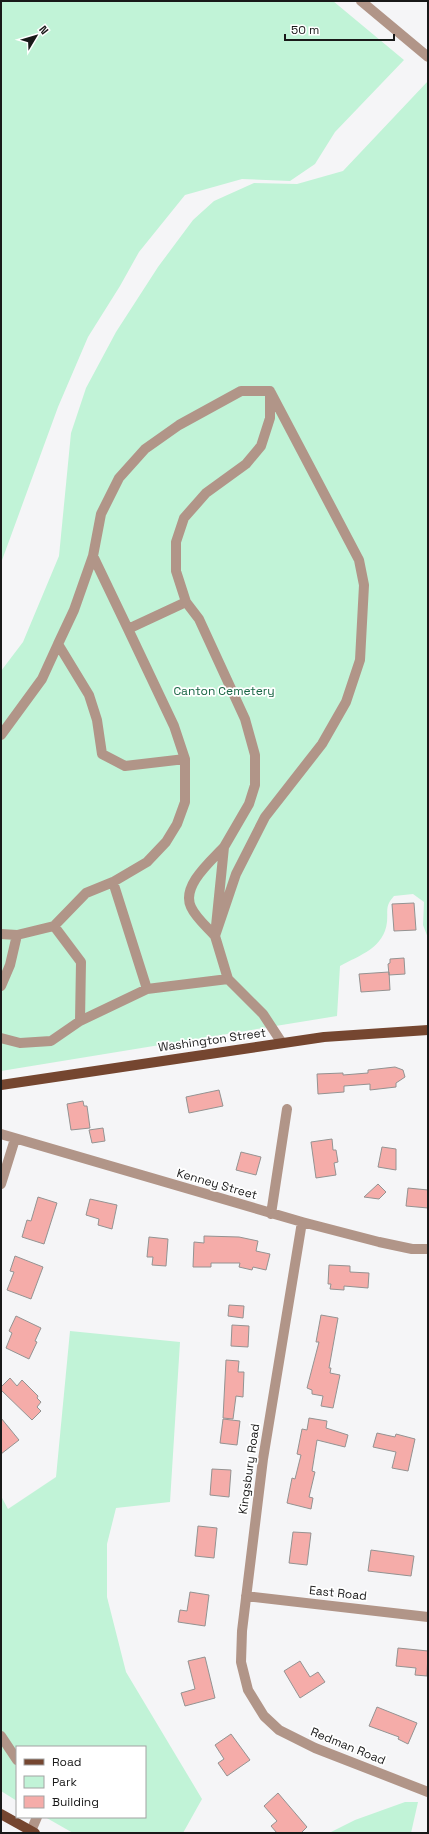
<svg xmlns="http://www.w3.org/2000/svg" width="429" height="1834" viewBox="0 0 429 1834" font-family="'Space Grotesk',sans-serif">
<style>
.green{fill:#c1f3d7}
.building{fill:#f5aca9;stroke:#949392}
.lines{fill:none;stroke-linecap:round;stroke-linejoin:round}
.minor{stroke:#b19588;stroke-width:10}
.major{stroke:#754630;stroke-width:10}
.labels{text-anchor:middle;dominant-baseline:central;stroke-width:3.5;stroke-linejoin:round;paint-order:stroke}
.park-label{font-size:12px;fill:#186644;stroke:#fff}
.street-label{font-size:12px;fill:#191919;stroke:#fff}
</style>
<rect width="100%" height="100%" fill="#f5f5f7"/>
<path class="green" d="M1 1H333L404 60 335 132 315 164 290 181 242 179 185 195 139 252 120 286 88 337 58 407 1 563Z
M428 81V938L423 925 424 902 413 894 394 896C385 906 388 909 387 922 384 948 360 955 340 966L337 1016 1 1071V671L23 642 59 556 71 433 86 388 116 332 158 267 193 220 214 201 254 183 297 184 343 171Z
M70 1331 180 1342 170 1502 116 1508 107 1544V1597L126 1672 202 1799 183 1833H73L45 1817H145V1747H17V1801L1 1791V1496L8 1509 56 1477Z
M405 1802H418L411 1833H329L355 1820Z"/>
<path class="building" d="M414 903 416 930 394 931 392 904Z
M404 958 405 974 389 975 388 964 390 963V959Z
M389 972 390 990 361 992 359 974Z
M395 1067 403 1070 405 1077 396 1083V1087L370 1090V1084L344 1086V1092L318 1094 317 1074 343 1073V1075L368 1073V1070Z
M219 1090 223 1106 189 1113 186 1097Z
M83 1101 84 1106H87L90 1128 71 1130 67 1104Z
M103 1128 105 1141 92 1143 89 1130Z
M332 1139 333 1150H336L338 1162 334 1163 336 1175 316 1178 311 1142Z
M382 1147 396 1149V1170L378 1167Z
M241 1152 261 1157 256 1175 236 1170Z
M378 1184 386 1192 379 1199 364 1197Z
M408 1188 428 1190V1208L406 1206Z
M38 1197 57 1203 44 1244 22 1237 27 1220 31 1221Z
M90 1199 117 1205 112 1229 98 1225 99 1219 86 1215Z
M204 1236 239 1237 258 1241 256 1251 270 1254 266 1270 253 1267 252 1270 239 1267 240 1263H211V1267H193L194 1242 204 1243Z
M149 1237 168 1239 166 1266 152 1265 153 1257H147Z
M15 1256 43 1267 31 1299 7 1290 14 1272 10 1271Z
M329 1265 350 1266V1272L369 1273 368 1288 344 1286V1290L330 1289 331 1284H328Z
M229 1305 244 1306 243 1318 228 1316Z
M321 1315 338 1318 329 1368H331L330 1373 340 1375 333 1408 321 1406 323 1396 312 1394V1390L307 1388 319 1342H316Z
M16 1316 41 1328 35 1341 37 1342 29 1359 6 1348 12 1333 9 1331Z
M232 1325 249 1326 248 1347 231 1346Z
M226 1360 239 1361 238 1372H244L243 1397 236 1396 233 1419 223 1418Z
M10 1378 17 1386 22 1380 38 1396 37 1398 41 1402 37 1407 41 1411 32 1420 1 1390V1387Z
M1 1418 19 1440 1 1454Z
M309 1418 327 1421 326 1428 348 1435 345 1447 317 1440 312 1471 315 1472 309 1497 313 1498 311 1509 287 1503 292 1478 295 1479 301 1455 297 1454 302 1429 307 1430Z
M223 1419 240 1421 237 1445 220 1443Z
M377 1433 395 1437 396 1434 415 1439 408 1471 392 1468 396 1452 373 1447Z
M212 1469 231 1470 229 1497 210 1495Z
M198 1526 217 1528 214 1558 195 1556Z
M293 1532 311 1533 307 1565 289 1563Z
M371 1550 414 1556 411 1576 368 1571Z
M190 1592 209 1595 205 1626 178 1622 180 1610 187 1611Z
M398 1648 428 1651 427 1676 415 1675 416 1668 396 1666Z
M205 1657 215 1698 185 1706 181 1693 195 1689 188 1661Z
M300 1661 310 1677 318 1672 325 1682 300 1698 284 1671Z
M377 1707 417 1723 408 1744 398 1739 399 1737 369 1726Z
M231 1734 250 1760 227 1776 218 1763 224 1759 215 1745Z
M278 1793 307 1827 301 1833H277L271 1826 277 1821 264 1806Z"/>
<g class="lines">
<path class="minor" d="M361 1 428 57
M93 556 128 629
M58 644 74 610 93 556 101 514 119 478 145 449 179 425 241 391H270
M1 735 42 679 58 644 89 695 97 720 102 754 125 766 185 759V802L177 824 166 842 147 862 113 882 147 989
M185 759 174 726 128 629 186 602
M1 934 17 935 10 965 1 986
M17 935 54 926
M215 936 236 874 265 817 322 744 346 702 360 660 364 585 359 560 270 391V418L261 446 246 464 206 493 184 518 176 542V571L186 602 199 619 245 719 255 755V785L249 804 224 847 215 936 228 979 263 1014 282 1043
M215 936C207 927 196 918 191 907 181 886 211 861 224 847
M80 1021 81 962 54 926 86 893 113 882
M1 1038 20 1043 51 1041 80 1021 147 989 228 979
M1 1134 302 1222 379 1242 412 1249H428
M1 1184 15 1139
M271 1214 287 1109
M302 1222 263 1459 242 1631 241 1662 248 1690 264 1716 279 1730 315 1748 428 1792
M246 1596 428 1617
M1 1736 17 1760
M31 1831 37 1817"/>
<path class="major" d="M1 1085 324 1037 428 1030
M1 1814 35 1833"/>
</g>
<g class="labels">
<g class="park-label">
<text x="224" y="691">Canton Cemetery</text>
</g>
<g class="street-label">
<text transform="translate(212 1040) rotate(-8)">Washington Street</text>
<text transform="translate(217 1184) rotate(16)">Kenney Street</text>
<text transform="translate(249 1469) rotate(-82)">Kingsbury Road</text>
<text transform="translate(338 1593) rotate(6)">East Road</text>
<text transform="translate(348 1746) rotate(22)">Redman Road</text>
</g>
</g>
<rect width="429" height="1834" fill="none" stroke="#191919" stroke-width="4"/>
<rect x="16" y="1746" width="130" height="72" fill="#ffffff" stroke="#a3a3a3"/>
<rect x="24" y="1759" width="20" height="6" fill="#754630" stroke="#a3a3a3"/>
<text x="52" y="1766" font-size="12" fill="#191919">Road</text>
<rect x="24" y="1776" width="20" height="12" fill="#c1f3d7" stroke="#a3a3a3"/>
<text x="52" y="1786" font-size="12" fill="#191919">Park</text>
<rect x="24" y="1796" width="20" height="12" fill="#f5aca9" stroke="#a3a3a3"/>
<text x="52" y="1806" font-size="12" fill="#191919">Building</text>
<g transform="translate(36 36) rotate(52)" stroke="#ffffff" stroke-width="3" paint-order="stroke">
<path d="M0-3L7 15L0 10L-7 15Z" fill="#191919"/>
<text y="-6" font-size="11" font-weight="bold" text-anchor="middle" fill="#191919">N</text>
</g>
<path d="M285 34v6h109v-6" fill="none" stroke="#191919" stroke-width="2"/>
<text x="291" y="34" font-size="12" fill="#191919" stroke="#ffffff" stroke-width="3" paint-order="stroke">50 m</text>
</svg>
